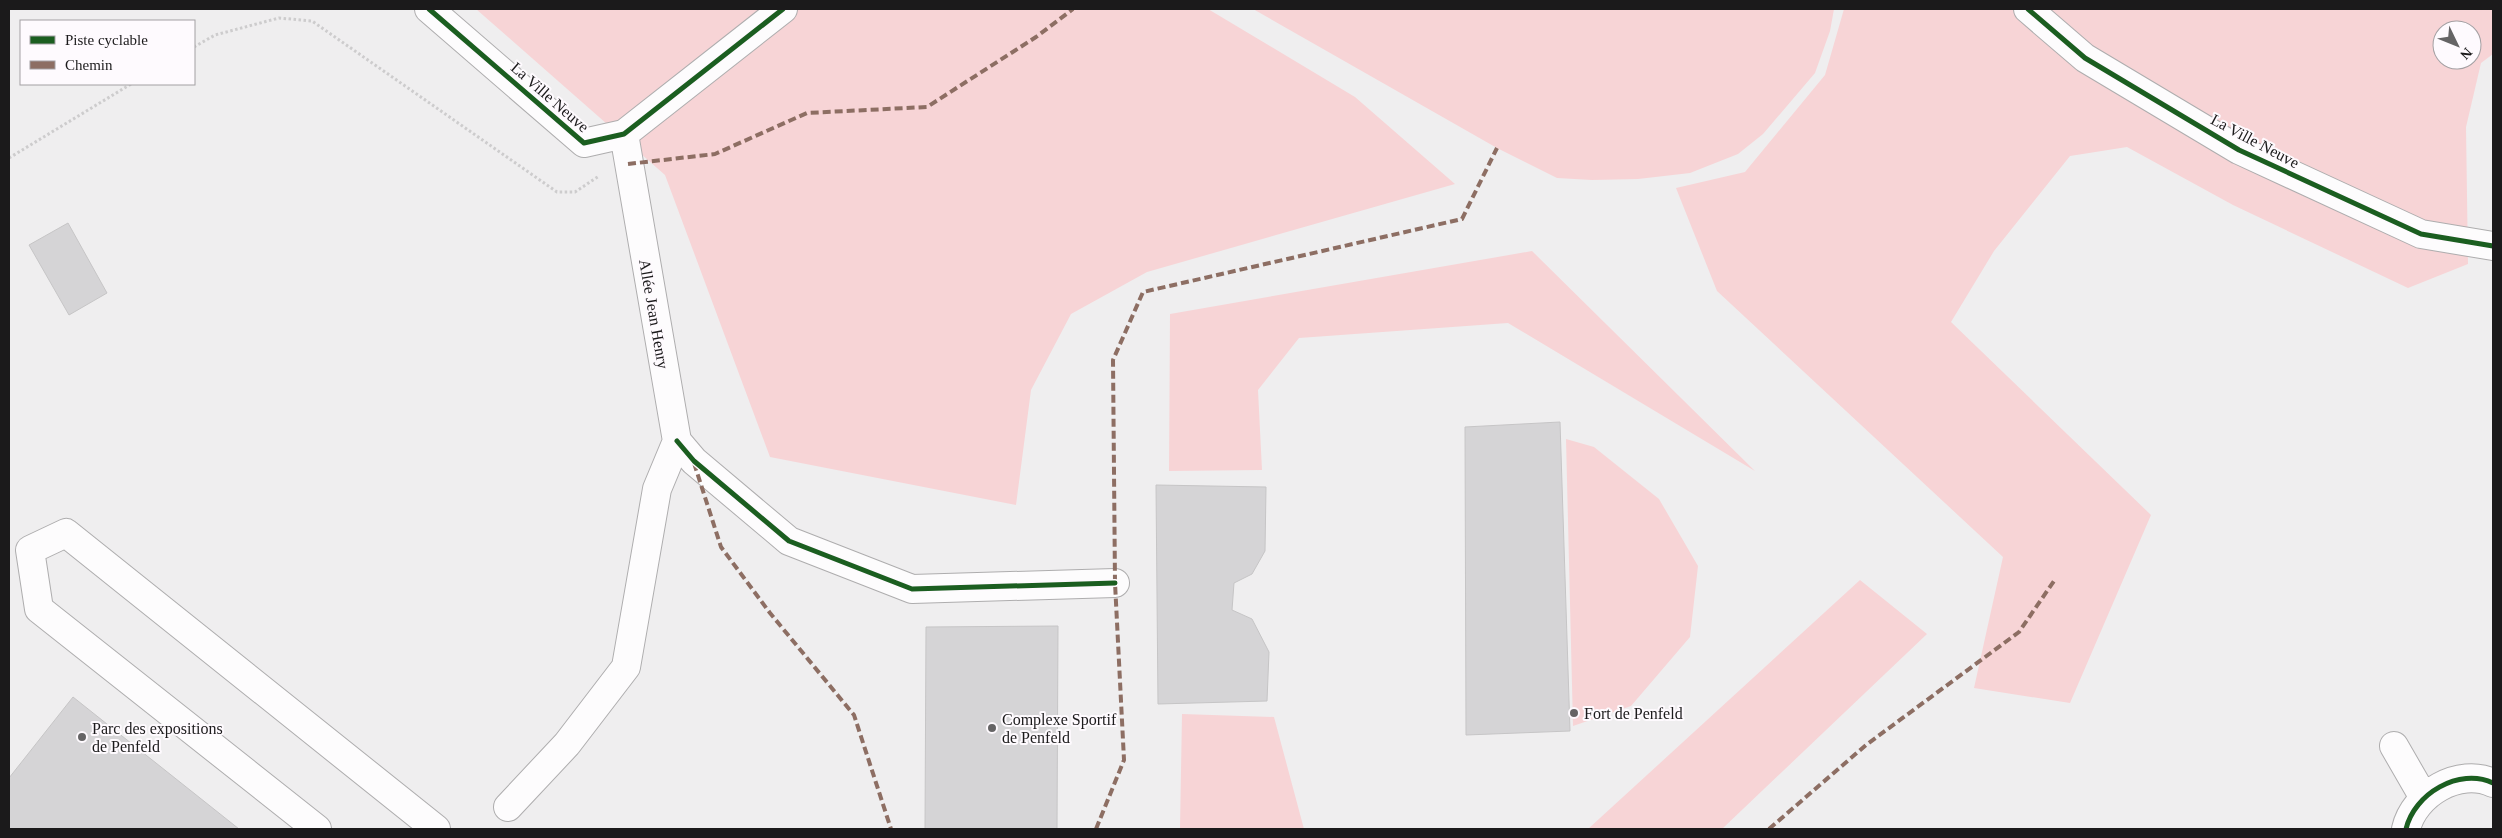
<svg xmlns="http://www.w3.org/2000/svg" width="2502" height="838" viewBox="0 0 2502 838" font-family="'Times New Roman',serif">
<style>
.green{fill:#f7d4d6;fill-rule:evenodd}
.building{fill:#d5d4d6;stroke:#c6c5c6}
.lines{fill:none;stroke-linecap:round;stroke-linejoin:round}
.minor-casing{stroke:#aeadae;stroke-width:30}
.path{stroke:#cdcccd;stroke-width:3;stroke-dasharray:2.5 2.5;stroke-linecap:butt}
.minor{stroke:#fdfcfd;stroke-width:28}
.quiet{stroke:#8d6e63;stroke-width:4;stroke-dasharray:8 4;stroke-linecap:butt}
.cycleway-casing{stroke:#fefafe;stroke-width:8}
.cycleway{stroke:#1b5e20;stroke-width:5}
.poi-dot{fill:#656465;stroke:#fefafe;stroke-width:2}
.labels{text-anchor:middle;dominant-baseline:central;stroke-width:4;stroke-linejoin:round;paint-order:stroke}
.street-label{font-size:16px;fill:#1b1a1b;stroke:#fefafe}
.poi-label{font-size:16px;fill:#1b1a1b;stroke:#fefafe;text-anchor:start}
</style>
<rect width="100%" height="100%" fill="#efeeef"/>
<path class="green" d="M476 9H1208L1355 97 1455 184 1147 272 1071 314 1031 390 1016 505 770 457 665 175Z
M1253 9H1834L1830 31 1815 73 1763 134 1738 154 1690 173 1638 179 1592 180 1557 178 1497 148Z
M1844 9H2493V54L2481 63 2466 127 2468 264 2408 288 2233 205 2127 147 2070 156 1994 251 1951 322 2151 515 2070 703 1974 688 2003 557 1717 291 1676 188 1745 172 1825 75ZM2442 30H2472V60H2442Z
M1532 251 1755 471 1508 323 1299 338 1258 390 1262 470 1169 471 1170 314Z
M1566 439 1594 447 1659 499 1698 566 1690 637 1631 706 1573 726Z
M1860 580 1927 634 1722 829H1588Z
M1182 714 1274 717 1304 829H1180Z"/>
<path class="building" d="M68 223 107 293 69 315 29 245Z
M1560 422 1570 731 1466 735 1465 427Z
M1156 485 1266 487 1265 551 1252 574 1234 583 1232 610 1252 619 1269 652 1267 701 1158 704Z
M1058 626 1057 829H925L926 627Z
M73 697 239 829H9V778Z"/>
<g class="lines">
<g class="minor-casing">
<path id="minor" d="M429 9 584 143 624 134 783 9
M2028 9 2085 58 2239 150 2421 234 2493 246
M677 441 694 461 789 541 912 589 1115 583
M2394 746 2424 798
M508 807 567 744 626 667 657 489 677 441 624 134
M317 829 39 609 30 550 66 533 436 829
M2406 829C2414 794 2459 767 2493 783"/>
</g>
<path class="path" d="M194 47 215 35 279 18 312 21 557 192H575L599 176
M9 158 131 84"/>
<use href="#minor" class="minor"/>
<path class="quiet" d="M628 164 715 154 807 113 927 107 1036 37 1073 9
M694 463 721 547 770 613 854 715 891 829
M1096 829 1124 760 1115 583 1113 360 1143 292 1462 219 1497 148
M1769 829 1866 745 2019 632 2056 578"/>
<g class="cycleway-casing">
<path id="cycleway" d="M429 9 584 143 624 134 783 9
M2028 9 2085 58 2239 150 2421 234 2493 246
M677 441 694 461 789 541 912 589 1115 583
M2406 829C2414 794 2459 767 2493 783"/>
</g>
<use href="#cycleway" class="cycleway"/>
</g>
<g class="poi-dot">
<circle cx="1574" cy="713" r="5"/>
<circle cx="992" cy="728" r="5"/>
<circle cx="82" cy="737" r="5"/>
</g>
<g class="labels">
<g class="street-label">
<text transform="translate(550 97) rotate(41)">La Ville Neuve</text>
<text transform="translate(2255 141) rotate(28)">La Ville Neuve</text>
<text transform="translate(654 314) rotate(80)">Allée Jean Henry</text>
</g>
<g class="poi-label">
<text x="1584" y="713">Fort de Penfeld</text>
<text x="1002" y="719">Complexe Sportif<tspan x="1002" dy="18">de Penfeld</tspan></text>
<text x="92" y="728">Parc des expositions<tspan x="92" dy="18">de Penfeld</tspan></text>
</g>
</g>
<rect width="2502" height="838" fill="none" stroke="#1b1a1b" stroke-width="20"/>
<rect x="20" y="20" width="175" height="65" fill="#fefafe" stroke="#a3a0a3"/>
<rect x="30" y="36" width="25" height="8" fill="#1b5e20" stroke="#a3a0a3"/>
<text x="65" y="45" font-size="15" fill="#1b1a1b">Piste cyclable</text>
<rect x="30" y="61" width="25" height="8" fill="#8d6e63" stroke="#a3a0a3"/>
<text x="65" y="70" font-size="15" fill="#1b1a1b">Chemin</text>
<g transform="translate(2457 45) rotate(133)"><circle r="24" fill="#fefafe" stroke="#a3a0a3"/>
<path d="M0-4L9 19L0 12L-9 19Z" fill="#656465"/>
<text y="-8" font-size="14" font-weight="bold" text-anchor="middle" fill="#1b1a1b">N</text>
</g>
</svg>
